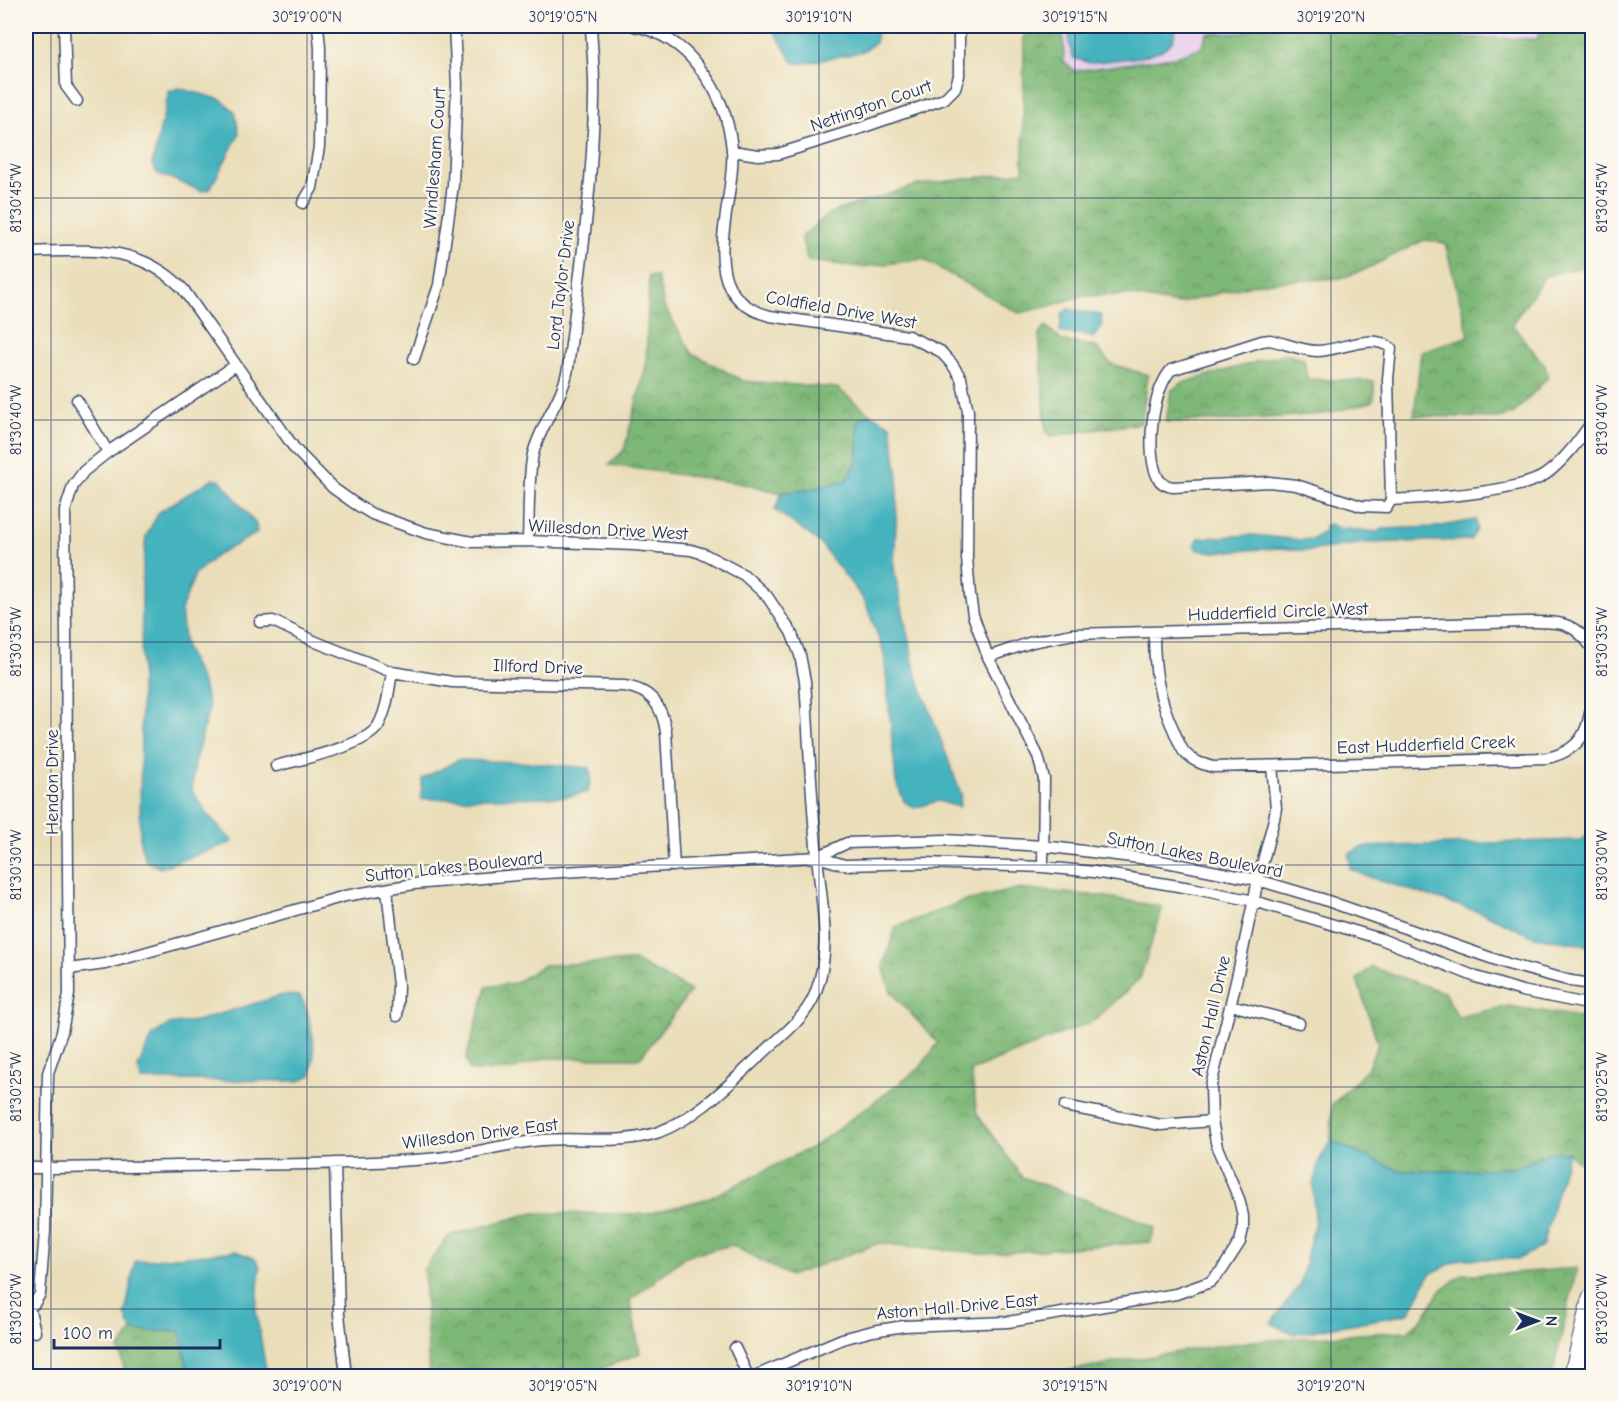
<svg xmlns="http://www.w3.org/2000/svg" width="1618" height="1402" viewBox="0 0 1618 1402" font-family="'Comic Neue',sans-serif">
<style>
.built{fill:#ebd1eb}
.forest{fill:url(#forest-crowns);stroke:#4c746a;stroke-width:1.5}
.water{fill:#44b3be;stroke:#30718e;stroke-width:1.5}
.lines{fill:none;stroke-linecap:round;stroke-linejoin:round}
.street-casing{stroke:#3a496c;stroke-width:13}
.highway-casing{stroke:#3a496c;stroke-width:22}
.street{stroke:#fff;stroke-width:10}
.highway{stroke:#fff;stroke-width:20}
.ticks{fill:none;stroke:#1b2f5e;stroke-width:1.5;stroke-opacity:0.45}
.labels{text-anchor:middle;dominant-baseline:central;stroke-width:5;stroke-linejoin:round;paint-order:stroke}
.street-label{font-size:18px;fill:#1b2f5e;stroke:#fbf7ec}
.neatline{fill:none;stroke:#1b2f5e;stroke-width:2}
.ticks-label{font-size:15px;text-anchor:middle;fill:#1b2f5e}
</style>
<defs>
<pattern id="forest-crowns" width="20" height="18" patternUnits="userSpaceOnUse" patternTransform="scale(1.5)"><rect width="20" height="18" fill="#7eb876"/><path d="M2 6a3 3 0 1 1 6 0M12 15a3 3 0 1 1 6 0" fill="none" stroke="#669664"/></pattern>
</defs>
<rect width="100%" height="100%" fill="#fbf7ec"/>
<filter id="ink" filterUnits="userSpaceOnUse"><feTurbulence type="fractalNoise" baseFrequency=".0167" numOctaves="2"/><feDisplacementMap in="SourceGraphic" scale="12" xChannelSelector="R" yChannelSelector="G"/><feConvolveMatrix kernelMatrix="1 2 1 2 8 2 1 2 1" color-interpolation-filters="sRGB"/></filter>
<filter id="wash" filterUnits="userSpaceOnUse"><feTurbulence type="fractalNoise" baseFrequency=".008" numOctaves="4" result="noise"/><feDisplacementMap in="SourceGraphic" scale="24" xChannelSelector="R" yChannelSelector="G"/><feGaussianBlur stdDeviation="1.35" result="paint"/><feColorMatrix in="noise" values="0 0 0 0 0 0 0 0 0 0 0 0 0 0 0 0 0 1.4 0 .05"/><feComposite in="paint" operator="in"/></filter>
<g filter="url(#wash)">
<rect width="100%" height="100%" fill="#eadeba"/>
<path class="built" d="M1063 26H1258L1239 33H1207L1202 47 1174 57 1075 71 1064 62Z
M1386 26H1539V39L1398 36 1393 26Z"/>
<path class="forest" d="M1024 26H1063L1064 62 1075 71 1174 57 1202 47 1207 33H1239L1258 26H1393L1399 36 1538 39 1539 26H1592V266H1586L1545 276 1512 324 1545 366 1548 377 1513 414 1498 418 1414 416 1421 352 1469 336 1445 243 1424 240 1362 271 1341 278 1259 283 1177 304 1129 295 1081 296 1046 307 1019 313 923 259 862 267 808 261 801 237 830 213 917 185 1023 172Z
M649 276 657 277 664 306 692 353 743 381 837 388 870 414 858 420V460L847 480 807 490 782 493 739 483 609 465 624 450 646 366Z
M1046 326 1062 341 1095 346 1111 364 1148 375 1141 423 1052 436 1046 431 1039 335Z
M1284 354 1304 359 1307 379 1374 381V398L1371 402 1324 414 1233 420 1166 422 1171 391 1182 383Z
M1017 889 1101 896 1163 907 1140 978 1095 1020 971 1071 977 1114 1022 1177 1122 1213 1155 1228 1151 1242 987 1254 879 1243 790 1276 732 1245 686 1256 630 1300 640 1353 584 1376H429L424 1269 449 1236 532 1213 647 1214 710 1198 816 1145 920 1068 938 1043 891 992 883 966 896 927 961 902Z
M635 961 691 991 640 1058H544L512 1070 470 1071 466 1058 487 987 515 983 544 965Z
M1371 967 1444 992 1458 1017 1508 1006 1592 1019V1153L1584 1164 1575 1159 1568 1152H1549L1518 1167 1455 1171H1400L1331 1141 1332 1105 1367 1069 1378 1044 1357 979Z
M1577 1268 1552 1376H1037L1195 1349 1254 1341 1408 1331 1424 1317 1439 1292 1463 1274H1502Z
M163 1330 180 1331 189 1376H126L119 1349 132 1331Z"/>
<path class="water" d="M771 26H878L875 43 861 52 800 64 793 62Z
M1069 26H1177L1172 42 1162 50 1141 57 1090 63 1073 58 1069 43Z
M179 88 222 100 235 112 239 134 210 189 201 191 157 173 152 165 169 91Z
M1068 309 1101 315 1102 326 1093 338C1080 330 1074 337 1060 332L1062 314Z
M870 414 891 425 898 477 894 568 915 671 961 794 959 807 938 801 914 808 904 801 896 782 884 653 865 601 819 542 775 510 782 493 807 490 847 480 858 460V420Z
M212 479 220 480 256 524 257 533 217 555 195 574 181 610 185 647 203 685 209 708 195 761 192 791 208 815 233 842 160 868 146 861 140 843 142 577 146 536 159 512Z
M1476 520 1477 530 1470 540 1365 543 1308 551 1280 548 1214 552 1197 550 1194 545 1199 538 1253 535 1300 540 1313 539 1325 531V525L1330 524 1338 528 1378 532 1382 529 1436 527Z
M458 760 519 762 590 768 591 780 587 792 566 797 421 799 422 779Z
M1592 834V946L1534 937 1485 914 1363 875 1350 869 1349 854 1362 847 1580 840Z
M283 995 300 996C312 1014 317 1054 311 1075L299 1081 141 1080 138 1067 153 1035 168 1025 196 1021Z
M1331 1141 1400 1171H1455L1518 1167 1549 1152H1568L1542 1247 1518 1259H1460L1430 1274 1408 1314 1294 1334 1271 1323 1300 1285 1315 1221 1313 1185 1319 1161Z
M236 1251 256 1259 260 1267 256 1311 267 1376H189L180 1331H132L125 1315 135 1261Z"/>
</g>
<g filter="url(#ink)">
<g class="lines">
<g class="street-casing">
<path id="street" d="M64 26 66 86 77 101
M634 26C659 30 683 46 698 66 718 90 729 118 732 149 737 206 689 295 770 316L908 336 940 351 952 364 961 378 968 411 967 558 970 595 973 615 988 657 1038 756 1044 779 1043 867
M732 151 758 155 778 154 855 130 944 99 955 88 959 76V26
M303 203 312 188 319 147 320 48 318 26
M26 252C85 251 137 242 183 289L295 449 333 488 354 503 372 514 426 533 472 542 528 541 635 545 691 550 704 554 744 575 767 596 791 632 800 655 805 681C809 739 811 798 817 856 821 901 833 950 815 994 805 1019 780 1037 761 1055 730 1083 700 1116 659 1132 622 1145 582 1137 543 1140 505 1143 467 1156 428 1159 364 1164 300 1164 236 1165 166 1166 96 1168 26 1168
M1270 340C1285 343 1302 351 1317 351 1340 351 1371 332 1391 348L1388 379 1391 500 1387 507 1361 506 1296 485 1269 482 1173 487C1167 486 1161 484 1158 478 1145 453 1152 391 1171 370L1262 341Z
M414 359 439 285 453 185 457 84 454 26
M77 400 108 452
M1391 500C1425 498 1521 493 1546 474 1565 460 1579 440 1592 422
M528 541C529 516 528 477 533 454 541 423 563 399 568 368 579 279 593 189 594 99 595 74 592 50 591 26
M260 622 273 621 316 642 392 672 452 682 624 686C652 690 662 706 666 732L674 866
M1154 632C1154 669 1158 697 1174 731 1177 738 1180 746 1184 752 1192 761 1202 764 1213 767L1547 758C1583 750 1590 728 1592 695
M988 657 1032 642 1073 634 1524 622C1556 622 1573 619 1592 648
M276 766C301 759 364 747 378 726 387 710 389 690 392 672
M817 857 847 843 945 840 1043 846 1156 860 1258 880 1322 899 1508 964 1571 981 1592 984
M387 890 398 985 397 1016
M69 969 105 964 345 896 414 884 529 874 817 857 845 865 924 863 1043 867 1094 872 1196 889 1254 901 1381 939 1476 977 1522 991 1592 1005
M1231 1005 1299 1023
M1065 1106 1161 1125 1212 1121
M335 1163 339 1314 346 1376
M29 1306 35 1332
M26 1308 34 1304 40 1294 45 1231 48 1073 62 1032 69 994 65 511 73 486 84 471 108 452 236 365
M735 1348 748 1376
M755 1376 842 1339 873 1331 904 1326 1008 1322 1176 1294 1210 1282 1222 1270 1240 1242 1243 1229V1216L1239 1199 1217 1147 1212 1121 1211 1086 1238 973 1258 880 1274 819 1276 808 1272 766"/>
</g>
<g class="highway-casing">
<path id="highway" d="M1574 1376 1592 1299"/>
</g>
<use href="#street" class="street"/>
<use href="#highway" class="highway"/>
</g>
</g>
<path class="ticks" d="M51 26V1376M307 26V1376M563 26V1376M819 26V1376M1075 26V1376M1331 26V1376M1587 26V1376M26 198H1592M26 420H1592M26 642H1592M26 865H1592M26 1087H1592M26 1309H1592"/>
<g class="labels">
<g class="street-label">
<text transform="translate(871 106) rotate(-19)">Nettington Court</text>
<text transform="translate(435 158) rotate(-86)">Windlesham Court</text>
<text transform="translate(561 285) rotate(-83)">Lord Taylor Drive</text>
<text transform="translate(841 310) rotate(10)">Coldfield Drive West</text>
<text transform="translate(608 530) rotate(3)">Willesdon Drive West</text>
<text transform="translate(1278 612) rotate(-2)">Hudderfield Circle West</text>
<text transform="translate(538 667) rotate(2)">Illford Drive</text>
<text transform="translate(1426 745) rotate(-2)">East Hudderfield Creek</text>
<text transform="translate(52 782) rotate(-90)">Hendon Drive</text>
<text transform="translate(1195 855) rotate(11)">Sutton Lakes Boulevard</text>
<text transform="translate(454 867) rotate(-6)">Sutton Lakes Boulevard</text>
<text transform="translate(1211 1016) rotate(-77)">Aston Hall Drive</text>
<text transform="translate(480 1134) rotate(-7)">Willesdon Drive East</text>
<text transform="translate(957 1307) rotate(-5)">Aston Hall Drive East</text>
</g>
</g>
<rect width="1618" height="1402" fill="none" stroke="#fbf7ec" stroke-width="66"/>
<g transform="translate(1537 1321) rotate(90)" stroke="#fbf7ec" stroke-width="4.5" paint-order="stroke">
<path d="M0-4.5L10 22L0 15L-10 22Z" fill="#1b2f5e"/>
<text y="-9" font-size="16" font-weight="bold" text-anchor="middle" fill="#1b2f5e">N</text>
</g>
<path d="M54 1339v9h166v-9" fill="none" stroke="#1b2f5e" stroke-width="3"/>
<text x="63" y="1339" font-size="18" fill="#1b2f5e" stroke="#fbf7ec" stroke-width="4.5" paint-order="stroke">100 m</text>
<rect x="33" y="33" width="1552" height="1336" class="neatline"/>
<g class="ticks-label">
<text x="307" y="22">30°19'00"N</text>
<text x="563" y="22">30°19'05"N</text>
<text x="819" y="22">30°19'10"N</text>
<text x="1075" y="22">30°19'15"N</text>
<text x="1331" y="22">30°19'20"N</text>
<text transform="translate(1602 198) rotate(-90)" y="5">81°30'45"W</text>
<text transform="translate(16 198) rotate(-90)" y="5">81°30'45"W</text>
<text transform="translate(1602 420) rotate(-90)" y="5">81°30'40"W</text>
<text transform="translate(16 420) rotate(-90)" y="5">81°30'40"W</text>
<text transform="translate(1602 642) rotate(-90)" y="5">81°30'35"W</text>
<text transform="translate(16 642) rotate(-90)" y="5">81°30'35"W</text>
<text transform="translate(1602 865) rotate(-90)" y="5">81°30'30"W</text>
<text transform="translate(16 865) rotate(-90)" y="5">81°30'30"W</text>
<text transform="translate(1602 1087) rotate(-90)" y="5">81°30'25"W</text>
<text transform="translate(16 1087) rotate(-90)" y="5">81°30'25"W</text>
<text transform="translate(1602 1309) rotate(-90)" y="5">81°30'20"W</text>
<text transform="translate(16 1309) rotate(-90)" y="5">81°30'20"W</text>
<text x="307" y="1391">30°19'00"N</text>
<text x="563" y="1391">30°19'05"N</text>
<text x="819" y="1391">30°19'10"N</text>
<text x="1075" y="1391">30°19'15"N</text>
<text x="1331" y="1391">30°19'20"N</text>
</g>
</svg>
